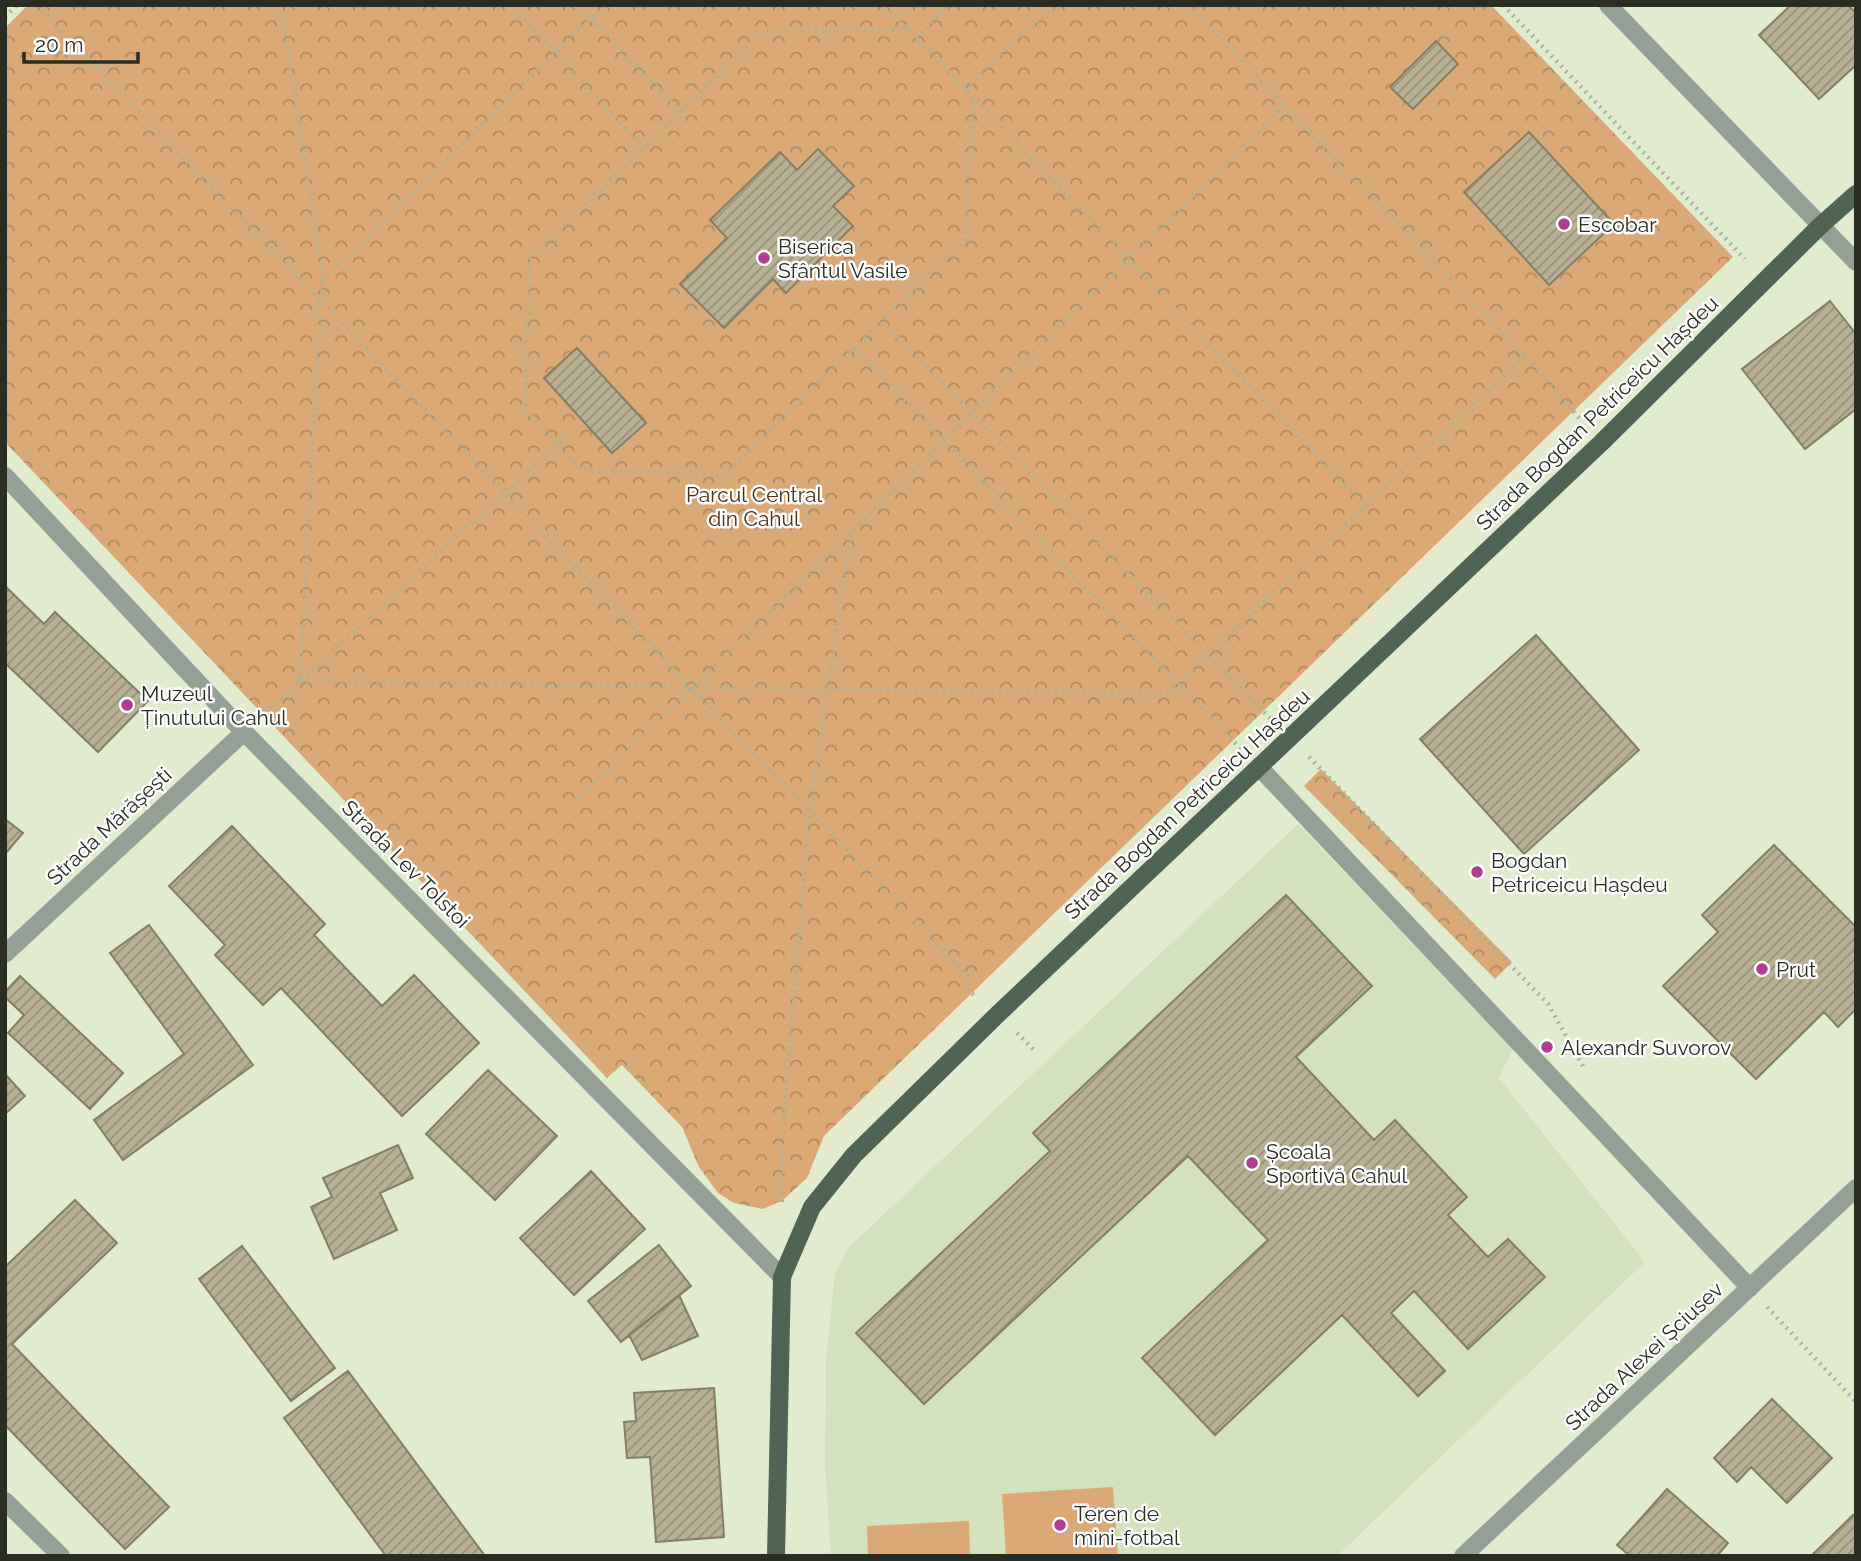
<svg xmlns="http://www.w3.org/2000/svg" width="1861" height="1561" viewBox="0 0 1861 1561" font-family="Raleway,sans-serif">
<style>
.built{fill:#d4e1bd}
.forest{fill:url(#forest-crowns)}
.garden{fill:#daa975}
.building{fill:url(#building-hatch);stroke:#857e63;stroke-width:2}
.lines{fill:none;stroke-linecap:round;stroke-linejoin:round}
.path{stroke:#a9b29a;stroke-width:4.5;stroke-dasharray:2 5;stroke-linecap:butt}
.minor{stroke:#949f96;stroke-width:18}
.major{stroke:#506455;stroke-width:18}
.poi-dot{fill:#b43b8f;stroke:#fff;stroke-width:2.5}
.labels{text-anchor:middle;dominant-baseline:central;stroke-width:5;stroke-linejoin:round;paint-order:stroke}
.poi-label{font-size:21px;fill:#292d22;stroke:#fff;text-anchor:start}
.street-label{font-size:21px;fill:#292d22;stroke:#fff}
.park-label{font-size:21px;fill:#4a3115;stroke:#fff}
</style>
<defs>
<pattern id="forest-crowns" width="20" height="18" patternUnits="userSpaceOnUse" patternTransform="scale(1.75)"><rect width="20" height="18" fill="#daa975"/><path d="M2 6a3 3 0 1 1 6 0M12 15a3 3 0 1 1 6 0" fill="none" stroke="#b18a60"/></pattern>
<pattern id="building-hatch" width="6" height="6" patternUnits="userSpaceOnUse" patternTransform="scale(1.75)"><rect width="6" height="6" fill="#b7b093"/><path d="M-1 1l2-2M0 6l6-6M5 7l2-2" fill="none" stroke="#959078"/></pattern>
</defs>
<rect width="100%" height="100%" fill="#e1eccf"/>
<path class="built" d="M1298 824 1513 1049 1499 1078 1645 1262 1337 1556H831L825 1464 826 1360 835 1273 848 1248Z"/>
<path class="forest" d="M28 5H1491L1733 257 824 1136 807 1178 783 1200 763 1209 734 1203 718 1193 699 1167 682 1127 622 1065 607 1078 5 442V28Z
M1321 769 1512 962 1495 979 1304 786Z"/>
<path class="garden" d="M1113 1487 1118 1556H1006L1002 1494Z
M969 1521 970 1556H868L867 1526Z"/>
<path class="building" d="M1791 5H1848L1856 13V65L1819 99 1759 35Z
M1436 41 1458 64 1413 109 1390 87Z
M1529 132 1614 224 1549 285 1464 192Z
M818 149 854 186 833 206 853 226 786 293 773 279 724 328 680 284 727 238 710 220 780 152 797 170Z
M1830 301 1856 334V409L1805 449 1742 369Z
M577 348 646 423 612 453 544 378Z
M5 586 44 624 55 612 148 701 98 752 5 663Z
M1536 635 1639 750 1524 854 1420 739Z
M5 819 23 833 5 854Z
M232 826 325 924 314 935 382 1006 414 975 479 1043 402 1116 281 988 263 1005 215 955 225 945 169 886Z
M1774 845 1856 927V1009L1838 1027 1824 1012 1756 1079 1663 986 1718 932 1702 915Z
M1286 895 1372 986 1296 1057 1374 1140 1395 1120 1467 1197 1448 1215 1488 1257 1508 1239 1545 1277 1468 1349 1414 1291 1391 1313 1445 1371 1418 1396 1342 1315 1215 1435 1142 1358 1268 1240 1188 1156 924 1404 856 1333 1050 1151 1033 1133Z
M149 925 253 1065 123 1160 94 1120 184 1054 110 953Z
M20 976 123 1073 90 1109 8 1033 24 1015 5 997V992Z
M488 1070 557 1136 495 1200 426 1134Z
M5 1074 25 1096 5 1114Z
M398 1145 413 1178 380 1193 397 1230 334 1259 311 1207 332 1197 323 1178Z
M591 1171 645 1229 574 1295 520 1238Z
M75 1200 117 1243 12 1344 169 1507 125 1549 5 1425V1267Z
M659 1245 691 1286 621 1342 588 1301Z
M242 1246 335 1368 291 1401 199 1279Z
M679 1295 698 1336 642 1360 629 1335Z
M348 1371 485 1556H386L284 1418Z
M714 1388 724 1537 656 1542 650 1457 627 1458 624 1422 636 1421 634 1393Z
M1772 1399 1832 1458 1787 1503 1751 1467 1737 1482 1714 1458Z
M1667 1489 1728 1543 1717 1556H1630L1617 1545Z
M1853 1515 1856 1518V1556H1811Z"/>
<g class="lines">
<path class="path" d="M37 5 969 977 968 990 976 997
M281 5 322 269 300 681 1166 694 1525 356
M510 5 644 147
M577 5 681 111
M885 5 1365 506
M1188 5 1525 356 1582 421
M1503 5 1745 259
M5 17 17 5
M908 30 763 31 530 258 525 409 582 470 724 475 965 240 973 98
M916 38 950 5
M965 89 1055 5
M322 281 604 5
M882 322 1271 719
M856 349 1241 749
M265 713 566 436
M1309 757 1548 1004 1583 1066
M574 804 1284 106
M1017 1033 1036 1052
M782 1202V1138L810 809 851 532
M1767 1307 1856 1402"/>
<path class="minor" d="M1608 5 1856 262
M5 476 244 732 782 1277
M1259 767 1750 1288
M5 954 244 732
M5 1501 61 1556
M1463 1556 1856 1188"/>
<path class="major" d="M776 1556 782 1277 812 1207 854 1155 998 1014 1601 443 1820 226 1856 194"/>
</g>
<g class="poi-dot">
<circle cx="1564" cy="224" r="7"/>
<circle cx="764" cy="258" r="7"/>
<circle cx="127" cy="705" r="7"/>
<circle cx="1477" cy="872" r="7"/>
<circle cx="1762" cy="969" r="7"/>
<circle cx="1547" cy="1047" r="7"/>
<circle cx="1252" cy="1163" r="7"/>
<circle cx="1060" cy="1525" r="7"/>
</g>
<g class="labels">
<g class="poi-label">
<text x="1578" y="224">Escobar</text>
<text x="778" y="246">Biserica<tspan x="778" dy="24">Sfântul Vasile</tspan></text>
<text x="141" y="693">Muzeul<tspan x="141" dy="24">Ținutului Cahul</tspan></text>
<text x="1491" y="860">Bogdan<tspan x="1491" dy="24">Petriceicu Hașdeu</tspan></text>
<text x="1776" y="969">Prut</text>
<text x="1561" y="1047">Alexandr Suvorov</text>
<text x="1266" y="1151">Școala<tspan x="1266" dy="24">Sportivă Cahul</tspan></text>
<text x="1074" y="1513">Teren de<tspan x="1074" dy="24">mini-fotbal</tspan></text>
</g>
<g class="street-label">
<text transform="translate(1597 413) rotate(-44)">Strada Bogdan Petriceicu Hașdeu</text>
<text transform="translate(1187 804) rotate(-43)">Strada Bogdan Petriceicu Hașdeu</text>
<text transform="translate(109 826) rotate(-43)">Strada Mărășești</text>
<text transform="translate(406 864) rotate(45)">Strada Lev Tolstoi</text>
<text transform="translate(1644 1356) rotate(-43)">Strada Alexei Șciusev</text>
</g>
<g class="park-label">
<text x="754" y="494">Parcul Central<tspan x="754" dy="24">din Cahul</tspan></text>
</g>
</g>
<rect width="1861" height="1561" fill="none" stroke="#292d22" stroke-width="14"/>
<path d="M24 52v10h114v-10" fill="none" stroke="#292d22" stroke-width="3.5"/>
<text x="35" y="52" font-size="21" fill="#292d22" stroke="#ffffff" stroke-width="5" paint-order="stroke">20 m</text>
</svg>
